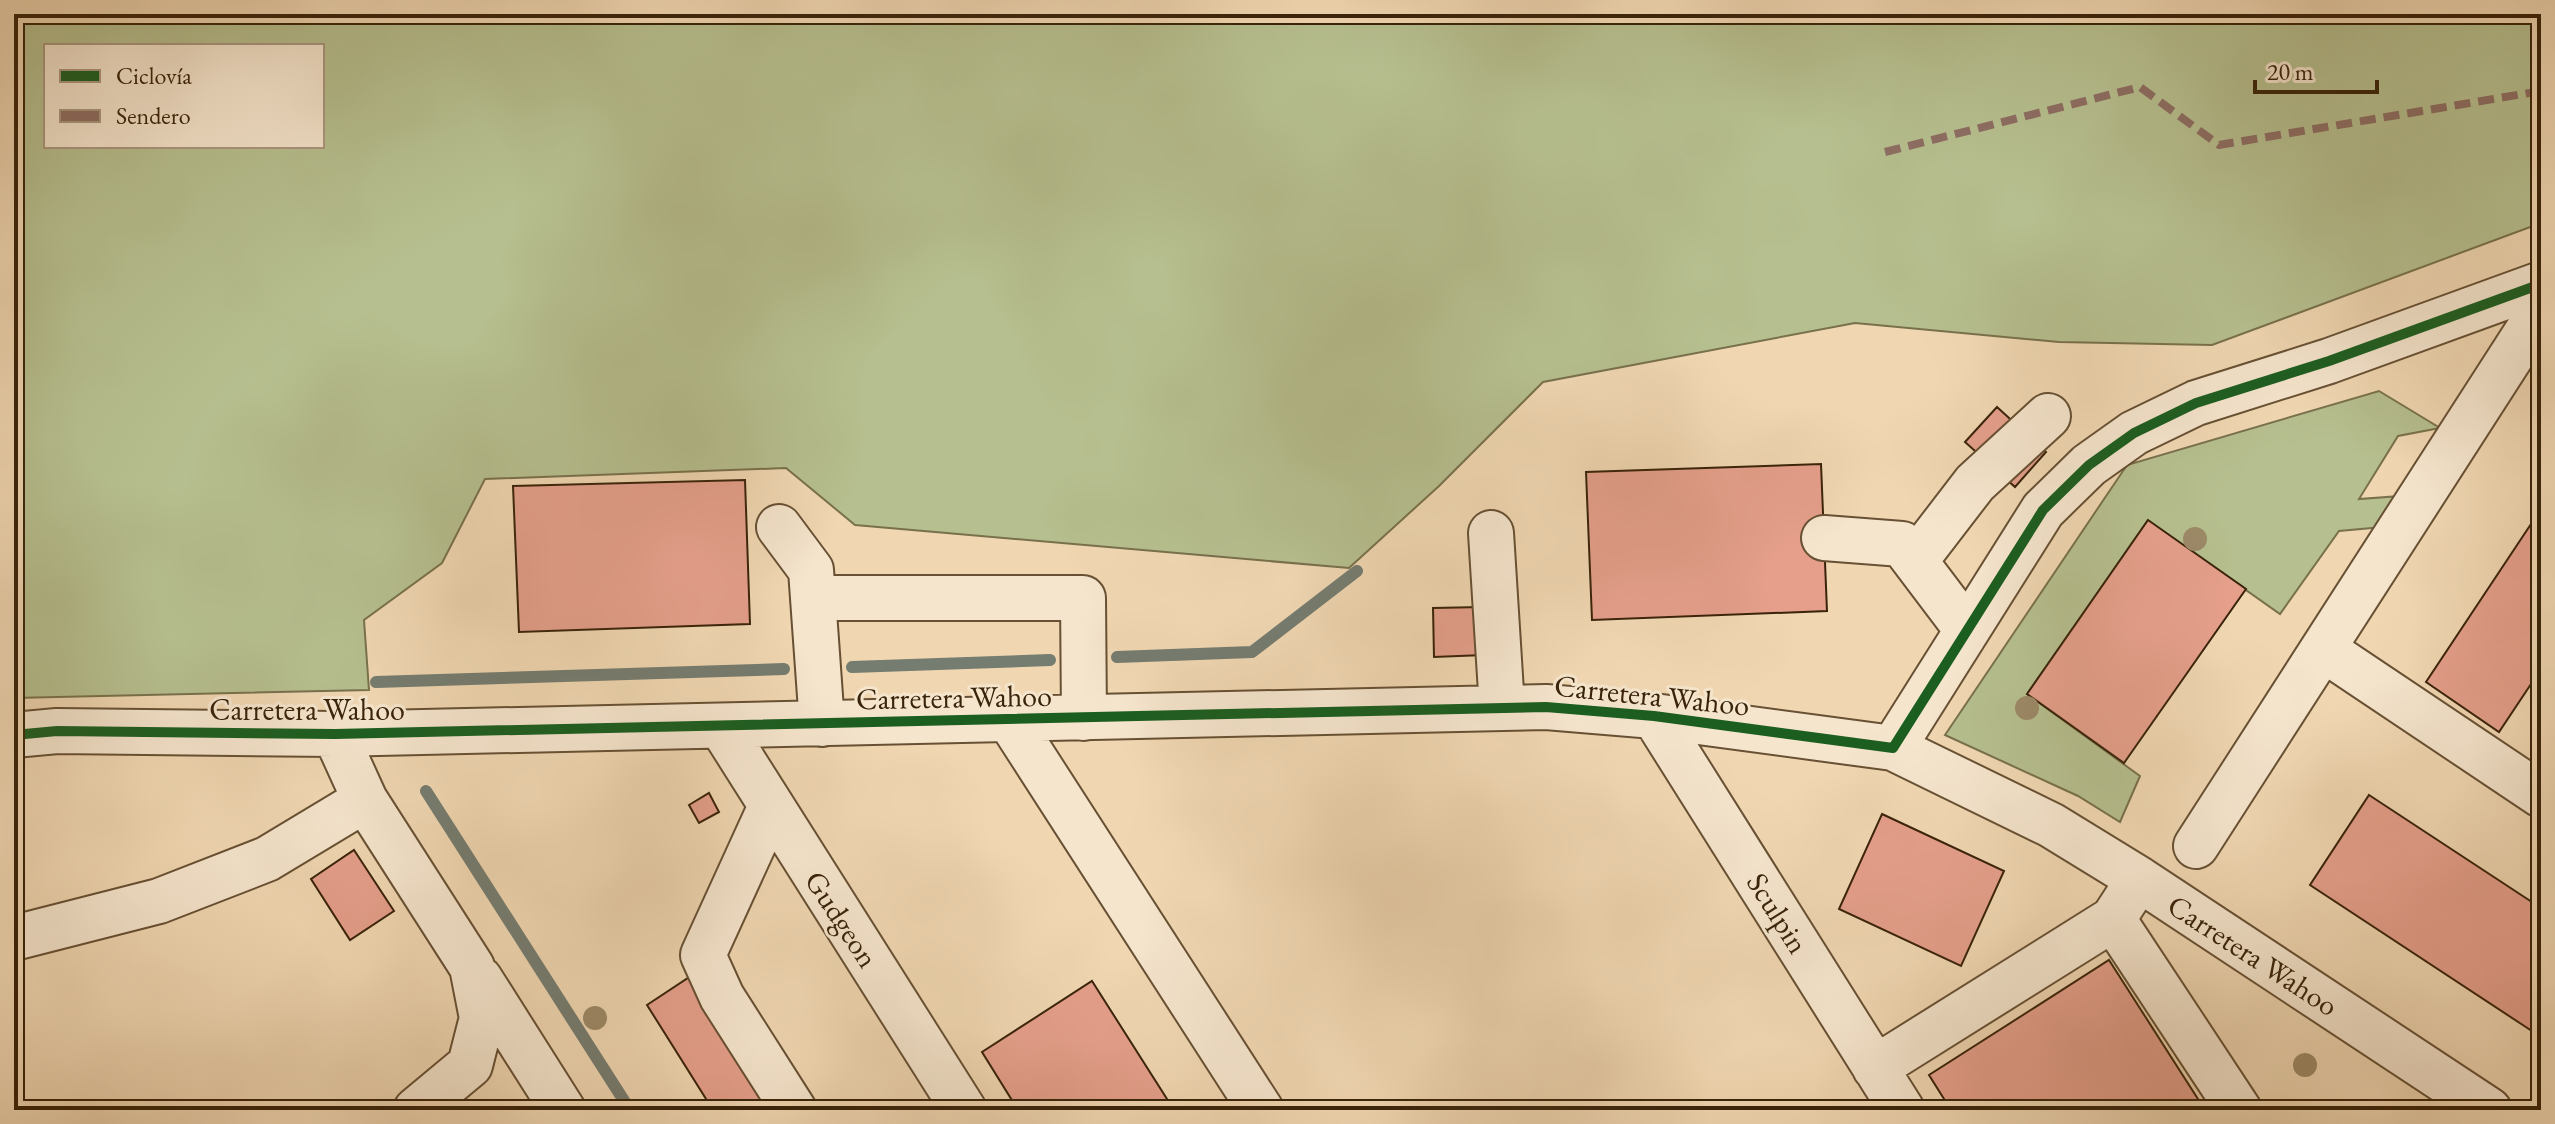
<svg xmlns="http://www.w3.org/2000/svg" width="2555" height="1124" viewBox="0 0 2555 1124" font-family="'EB Garamond',serif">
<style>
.green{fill:#b6bf8f;stroke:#78714c;stroke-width:2;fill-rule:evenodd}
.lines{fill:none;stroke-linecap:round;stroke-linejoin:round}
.stream{stroke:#757c70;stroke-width:12}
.building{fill:#e59f8b;stroke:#392309;stroke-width:2}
.minor-casing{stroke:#675033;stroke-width:48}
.minor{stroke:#f5e5cd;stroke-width:44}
.quiet{stroke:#8d6e63;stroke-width:8;stroke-dasharray:16 8;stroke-linecap:butt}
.cycleway-casing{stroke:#f5e5cd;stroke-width:15}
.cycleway{stroke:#1b5e20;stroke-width:10}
.tree{fill:#9c8967}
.labels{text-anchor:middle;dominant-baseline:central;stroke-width:6;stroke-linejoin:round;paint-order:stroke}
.street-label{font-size:30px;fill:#392309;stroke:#f5e5cd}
</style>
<rect width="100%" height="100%" fill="#f0d7b2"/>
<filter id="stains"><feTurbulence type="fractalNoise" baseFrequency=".0025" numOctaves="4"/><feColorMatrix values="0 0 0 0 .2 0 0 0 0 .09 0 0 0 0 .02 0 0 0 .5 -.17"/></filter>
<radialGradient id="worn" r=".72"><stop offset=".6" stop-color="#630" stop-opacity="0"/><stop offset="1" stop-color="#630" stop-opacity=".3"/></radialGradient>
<path class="green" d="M14 14H2541V223L2212 345 2059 342 1855 323 1543 382 1439 486 1349 568 855 525 786 468 485 479 442 563 364 620 369 690 14 698ZM46 46H322V146H46Z
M2379 391 2440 428 2398 436 2359 499 2401 496 2383 527 2339 531 2280 614 2148 521 2027 694 2140 776 2120 822 2078 796 1945 735 2127 465Z"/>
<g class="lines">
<path class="stream" d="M1117 657 1252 652 1357 571
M852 667 1050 660
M376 682 784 669
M426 791 630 1110"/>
</g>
<path class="building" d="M1997 407 2046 452 2015 487 1965 442Z
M1821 464 1827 611 1592 620 1586 472Z
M745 480 750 624 519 632 513 486Z
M2541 509V669L2499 732 2426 682Z
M2148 520 2246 589 2124 763 2027 694Z
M1482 607 1484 655 1434 657 1433 608Z
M709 793 719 812 699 823 689 805Z
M2369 795 2541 908V1037L2310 885Z
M1882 814 2004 871 1961 966 1839 909Z
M354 850 394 911 350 940 311 879Z
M2109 960 2205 1110H1951L1929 1075Z
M694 974 780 1110H713L647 1005Z
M1092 981 1174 1110H1018L982 1052Z"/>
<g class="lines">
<g class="minor-casing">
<path id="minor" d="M779 527 811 570 822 724
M1491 533 1502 708
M1824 538 1902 544 1967 630
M1915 561 1975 483 2048 416
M813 598H1083L1084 718
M2323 649 2541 795
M1654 716 1902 1110
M1009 719 1261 1110
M721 726 964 1110
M14 735 57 731 335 734 1546 707 1654 716 1893 748 2051 825 2139 879 2489 1110
M1893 748 2043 510 2089 465 2134 433 2196 403 2329 361 2541 284
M365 800 472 967 482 1018 470 1065 416 1110
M771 806 703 955 722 997 794 1110
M2196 846 2541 310
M2113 919 2239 1110
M14 938 159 901 267 859 365 800 335 734
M480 979 563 1110
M1875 1068 2113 919 2139 879"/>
</g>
<use href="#minor" class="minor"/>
<path class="quiet" d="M1885 152 2140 87 2219 145 2541 91"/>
<g class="cycleway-casing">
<path id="cycleway" d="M14 735 57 731 335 734 1546 707 1654 716 1893 748 2043 510 2089 465 2134 433 2196 403 2329 361 2541 284"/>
</g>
<use href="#cycleway" class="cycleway"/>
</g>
<g class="tree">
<circle cx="2195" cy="539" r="12"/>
<circle cx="2027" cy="708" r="12"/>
<circle cx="595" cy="1018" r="12"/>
<circle cx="2305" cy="1065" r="12"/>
</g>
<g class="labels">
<g class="street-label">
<text transform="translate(1652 695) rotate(6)">Carretera Wahoo</text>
<text transform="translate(954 697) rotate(-1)">Carretera Wahoo</text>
<text x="307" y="709">Carretera Wahoo</text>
<text transform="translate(1778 913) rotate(58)">Sculpin</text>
<text transform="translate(842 919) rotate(57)">Gudgeon</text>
<text transform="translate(2253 955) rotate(33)">Carretera Wahoo</text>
</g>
</g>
<rect width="2555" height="1124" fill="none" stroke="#f0d7b2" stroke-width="48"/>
<rect x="16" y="16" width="2523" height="1092" fill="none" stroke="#392309" stroke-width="4"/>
<rect x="24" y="24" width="2507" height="1076" fill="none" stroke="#392309" stroke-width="2"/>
<rect x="44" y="44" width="280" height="104" fill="#f5e5cd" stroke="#aa977f" stroke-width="2"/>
<rect x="60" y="70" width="40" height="12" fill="#1b5e20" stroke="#aa977f" stroke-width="2"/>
<text x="116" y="84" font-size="24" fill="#392309">Ciclovía</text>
<rect x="60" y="110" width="40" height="12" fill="#8d6e63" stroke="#aa977f" stroke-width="2"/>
<text x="116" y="124" font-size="24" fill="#392309">Sendero</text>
<path d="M2255 80v12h122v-12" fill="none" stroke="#392309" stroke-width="4"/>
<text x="2267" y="80" font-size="24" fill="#392309" stroke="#f5e5cd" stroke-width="6" paint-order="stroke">20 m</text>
<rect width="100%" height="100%" filter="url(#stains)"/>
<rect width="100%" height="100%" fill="url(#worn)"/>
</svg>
